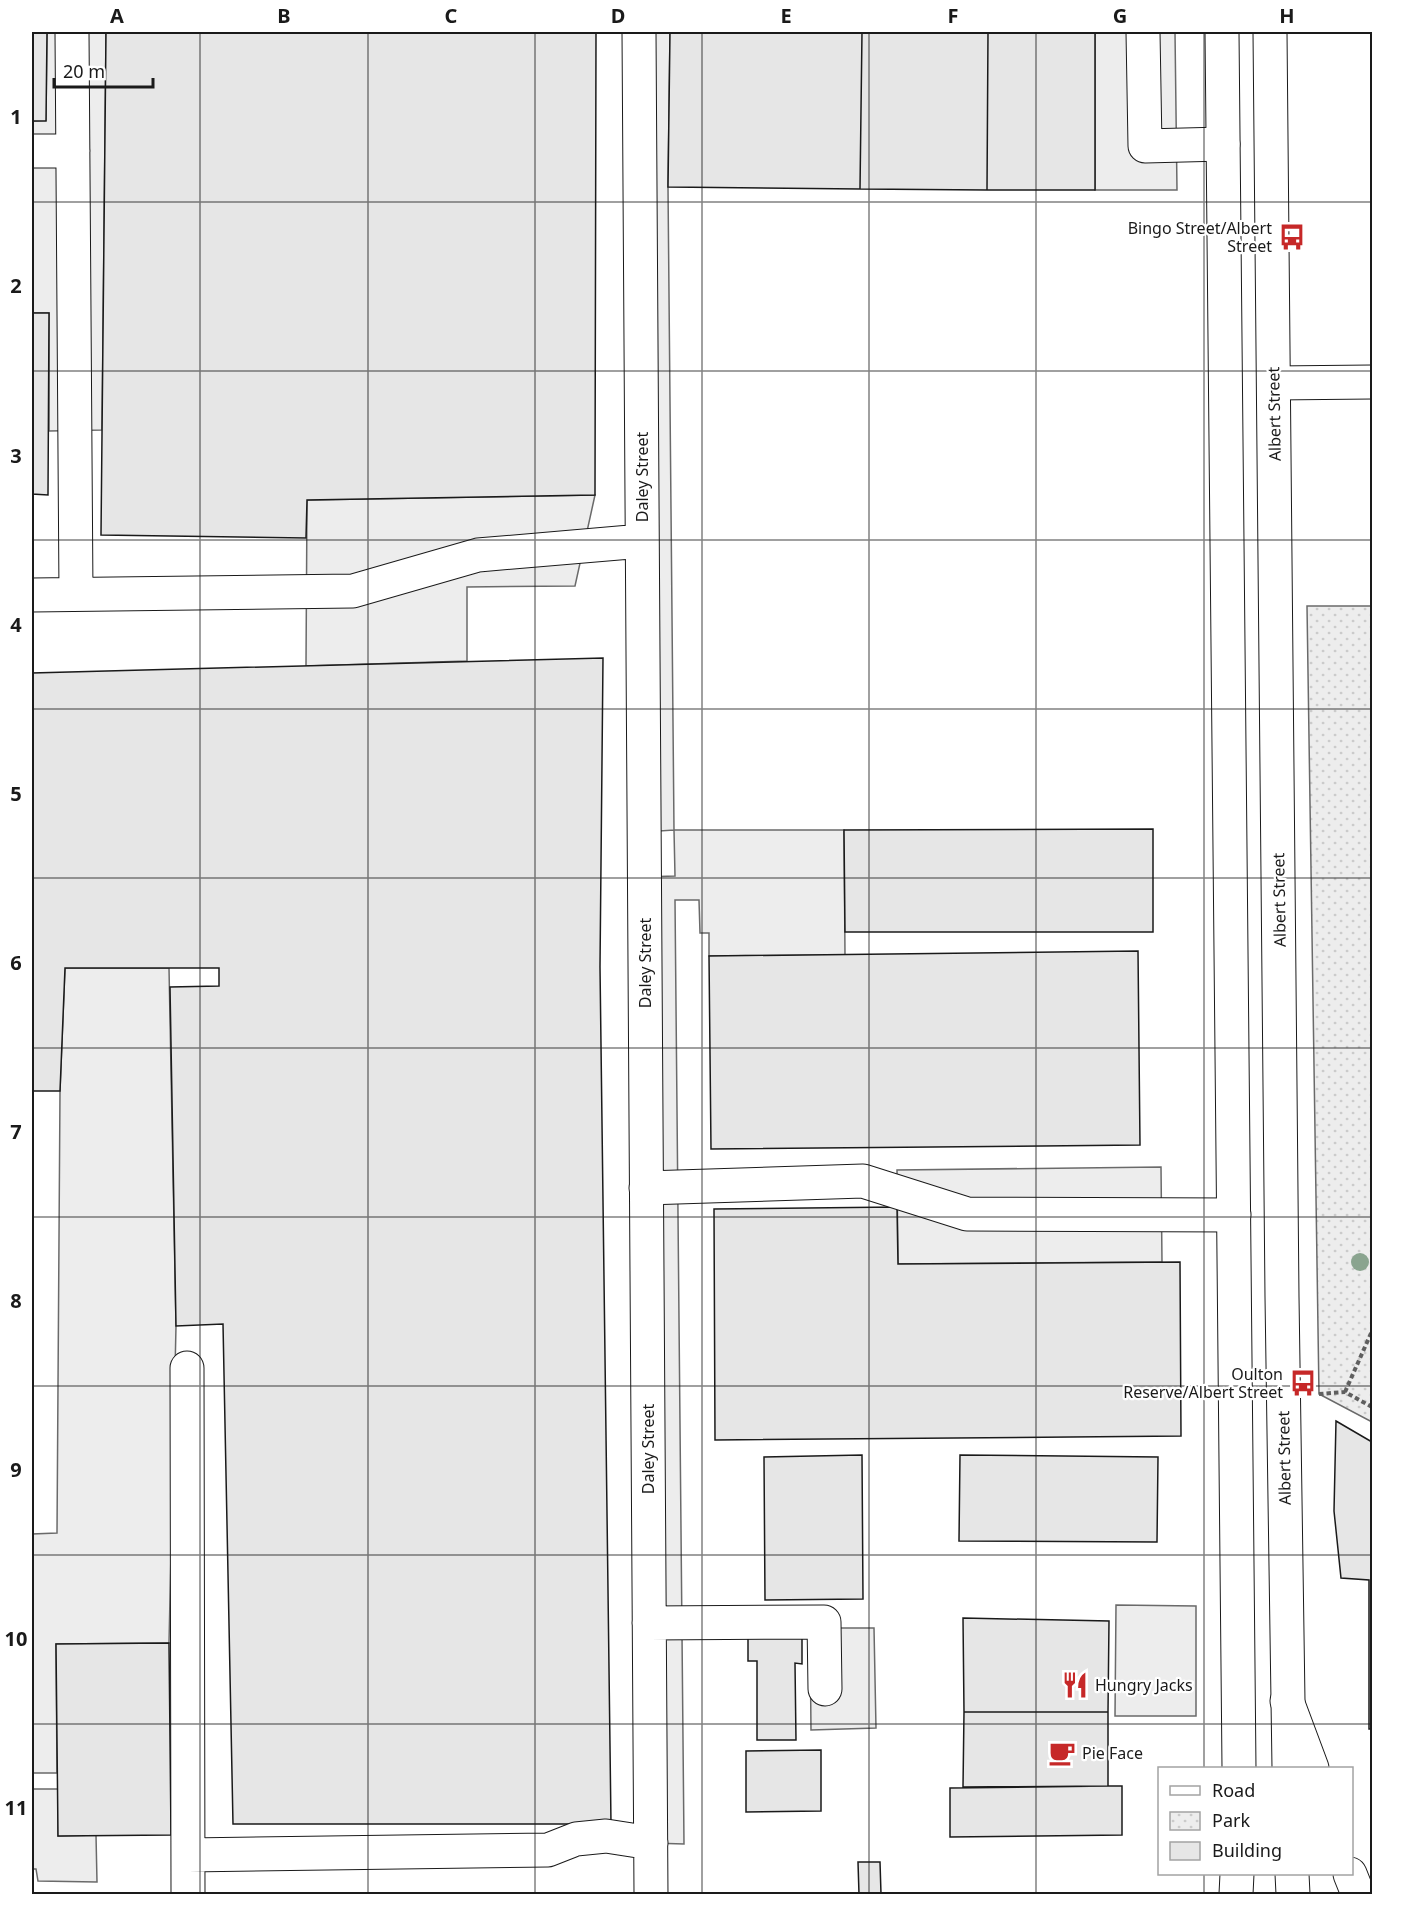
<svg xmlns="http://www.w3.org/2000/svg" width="1404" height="1926" viewBox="0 0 1404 1926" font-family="'Noto Sans',sans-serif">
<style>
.park{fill:url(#park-dots);stroke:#6a6a6a;stroke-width:1.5}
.built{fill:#ededed;stroke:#6a6a6a;stroke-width:1.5}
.building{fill:#e6e6e6;stroke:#1a1a1a;stroke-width:1.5}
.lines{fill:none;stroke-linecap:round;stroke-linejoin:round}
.minor-casing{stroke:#1a1a1a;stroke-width:35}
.major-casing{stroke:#1a1a1a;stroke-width:35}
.highway-casing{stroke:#1a1a1a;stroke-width:35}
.path{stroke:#5f5f5f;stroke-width:4;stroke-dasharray:4.5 3;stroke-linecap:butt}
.minor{stroke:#fff;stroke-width:33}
.major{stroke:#fff;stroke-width:33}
.highway{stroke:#fff;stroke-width:33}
.tree{fill:#8aa48f}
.grid{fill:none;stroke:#1a1a1a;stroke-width:1.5;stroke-opacity:0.55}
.labels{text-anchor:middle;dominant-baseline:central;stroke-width:4.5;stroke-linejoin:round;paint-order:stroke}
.poi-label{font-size:16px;fill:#1a1a1a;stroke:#fff;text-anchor:end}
.street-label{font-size:16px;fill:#1a1a1a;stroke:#fff}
.neatline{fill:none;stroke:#1a1a1a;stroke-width:2}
.grid-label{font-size:20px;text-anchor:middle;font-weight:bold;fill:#1a1a1a}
</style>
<defs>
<pattern id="park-dots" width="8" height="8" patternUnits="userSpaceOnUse" patternTransform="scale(1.5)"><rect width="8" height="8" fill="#ededed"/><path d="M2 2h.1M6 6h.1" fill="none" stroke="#cbcbcb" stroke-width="1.8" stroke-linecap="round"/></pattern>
</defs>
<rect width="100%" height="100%" fill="#fff"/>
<path class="park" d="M1307 606H1372V1422L1319 1394Z"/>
<path class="built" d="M47 32H106L102 430 49 431V313H32V121L46 120Z
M639 32H670L668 187 674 830H844L845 955 709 956V933H700L699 900H675L684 1844 651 1843 644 877 675 876 674 830 644 832Z
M1095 32H1175L1177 190H1095Z
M595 495 575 586 467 587V661L306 666 307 500Z
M65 968H169L176 1326 169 1643 56 1644 57 1773H32V1534L57 1533 60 1091Z
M1161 1167 1162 1262 898 1264 897 1170Z
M1116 1605 1196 1606V1716H1115Z
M810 1628H874L876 1728 811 1730Z
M32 1789H58V1836L96 1835 97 1882 38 1881 36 1869H32Z"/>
<path class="building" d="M32 32H47L46 121H32Z
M106 32H596L595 495 307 500 306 538 101 535Z
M670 32H862L860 189 668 187Z
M862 32H988L987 190 860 189Z
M988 32H1095V190H987Z
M32 313H49L48 495 32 494Z
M603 658 600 967 611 1824H233L223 1324 176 1326 170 987 219 986V968H65L60 1091H32V673Z
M1153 829V932H845L844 830Z
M1138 951 1140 1145 711 1149 709 956Z
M897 1207 898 1264 1180 1262 1181 1436 715 1440 714 1209Z
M1336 1421 1372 1442V1729H1369V1580L1341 1578 1334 1511Z
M862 1455 863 1599 765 1600 764 1457Z
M960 1455 1158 1457 1157 1542 959 1541Z
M963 1618 1109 1621 1108 1712H964Z
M748 1632H802V1664L795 1663 796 1740H757V1661H748Z
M169 1643 171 1835 58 1836 56 1644Z
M964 1712H1108V1786L963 1787Z
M821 1750V1811L746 1812V1751Z
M1108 1786H1122V1835L950 1837V1788Z
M858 1862H880L881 1894H859Z"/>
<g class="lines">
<g class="minor-casing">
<path id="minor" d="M72 32 76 594
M639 32 651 1894
M1143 32 1145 146 1223 144
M32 151H73
M1274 383 1372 382
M32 595 353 591 478 555 642 541
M646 1188 863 1181 967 1214 1234 1215
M187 1368 188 1894
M649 1623 824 1622 825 1689
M188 1855 548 1850 576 1839 606 1836 651 1843"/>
</g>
<g class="major-casing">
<path id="major" d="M1222 32 1239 1768
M1270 32 1282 1297 1289 1768
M1292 1874 1293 1894
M1236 1894 1237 1874"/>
</g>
<g class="highway-casing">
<path id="highway" d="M1287 1701 1312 1768
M1350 1874 1358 1894"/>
</g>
<path class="path" d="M1372 1006V1026
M1345 1392 1372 1331
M1319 1394 1345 1392 1372 1407"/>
<use href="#minor" class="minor"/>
<use href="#major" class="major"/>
<use href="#highway" class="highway"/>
</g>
<circle class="tree" cx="1360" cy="1262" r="9"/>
<path class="grid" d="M200 32V1894M368 32V1894M535 32V1894M702 32V1894M869 32V1894M1036 32V1894M1204 32V1768M32 202H1372M32 371H1372M32 540H1372M32 709H1372M32 878H1372M32 1048H1372M32 1217H1372M32 1386H1372M32 1555H1372M32 1724H1372M1204 1874V1894"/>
<defs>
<g id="bus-bare" transform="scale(2.07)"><path d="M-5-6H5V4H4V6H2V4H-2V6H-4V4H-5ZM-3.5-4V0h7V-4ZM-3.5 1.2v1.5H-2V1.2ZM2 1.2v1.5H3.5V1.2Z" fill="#c62828" stroke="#fff" stroke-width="2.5" paint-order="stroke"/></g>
<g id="restaurant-bare" transform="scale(2.07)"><path d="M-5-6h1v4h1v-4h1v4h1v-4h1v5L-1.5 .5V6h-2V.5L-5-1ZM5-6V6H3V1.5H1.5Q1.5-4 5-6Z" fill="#c62828" stroke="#fff" stroke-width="2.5" paint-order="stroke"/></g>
<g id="cafe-bare" transform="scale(2.07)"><path d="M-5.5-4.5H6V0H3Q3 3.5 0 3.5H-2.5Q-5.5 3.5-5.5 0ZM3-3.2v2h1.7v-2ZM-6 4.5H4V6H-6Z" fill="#c62828" stroke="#fff" stroke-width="2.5" paint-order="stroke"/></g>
</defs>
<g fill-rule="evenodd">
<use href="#bus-bare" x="1292" y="237"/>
<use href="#bus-bare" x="1303" y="1383"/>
<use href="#restaurant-bare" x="1075" y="1685"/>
<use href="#cafe-bare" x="1062" y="1753"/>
</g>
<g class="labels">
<g class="poi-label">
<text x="1272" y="228">Bingo Street/Albert<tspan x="1272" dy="18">Street</tspan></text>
<text x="1283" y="1374">Oulton<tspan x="1283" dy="18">Reserve/Albert Street</tspan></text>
<text x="1095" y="1685" text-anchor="start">Hungry Jacks</text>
<text x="1082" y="1753" text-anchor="start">Pie Face</text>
</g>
<g class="street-label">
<text transform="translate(1274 414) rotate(-91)">Albert Street</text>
<text transform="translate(642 477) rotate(-90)">Daley Street</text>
<text transform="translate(1279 900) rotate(-91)">Albert Street</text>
<text transform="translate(645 963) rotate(-90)">Daley Street</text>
<text transform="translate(648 1449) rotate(-90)">Daley Street</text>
<text transform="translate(1284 1458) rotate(-91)">Albert Street</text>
</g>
</g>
<rect width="1404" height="1926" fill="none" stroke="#ffffff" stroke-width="66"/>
<rect x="1158" y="1767" width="195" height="108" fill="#ffffff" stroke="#a3a3a3" stroke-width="1.5"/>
<rect x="1170" y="1786" width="30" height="9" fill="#ffffff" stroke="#a3a3a3" stroke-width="1.5"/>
<text x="1212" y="1797" font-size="18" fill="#1a1a1a">Road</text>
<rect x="1170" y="1812" width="30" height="18" fill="url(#park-dots)" stroke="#a3a3a3" stroke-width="1.5"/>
<text x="1212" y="1827" font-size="18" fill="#1a1a1a">Park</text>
<rect x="1170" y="1842" width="30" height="18" fill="#e6e6e6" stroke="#a3a3a3" stroke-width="1.5"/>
<text x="1212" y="1857" font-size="18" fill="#1a1a1a">Building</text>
<path d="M54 78v9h99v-9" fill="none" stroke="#1a1a1a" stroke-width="3"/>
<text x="63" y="78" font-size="18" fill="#1a1a1a" stroke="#ffffff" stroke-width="4.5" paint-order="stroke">20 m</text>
<rect x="33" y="33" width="1338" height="1860" class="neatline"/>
<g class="grid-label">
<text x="117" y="23">A</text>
<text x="284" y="23">B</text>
<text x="451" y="23">C</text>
<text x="618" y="23">D</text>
<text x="786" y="23">E</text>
<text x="953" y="23">F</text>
<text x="1120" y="23">G</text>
<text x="1287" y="23">H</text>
<text x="16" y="124">1</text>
<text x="16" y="293">2</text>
<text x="16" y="463">3</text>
<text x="16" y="632">4</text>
<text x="16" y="801">5</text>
<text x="16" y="970">6</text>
<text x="16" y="1139">7</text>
<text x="16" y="1308">8</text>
<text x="16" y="1477">9</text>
<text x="16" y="1646">10</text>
<text x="16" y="1815">11</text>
</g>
</svg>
